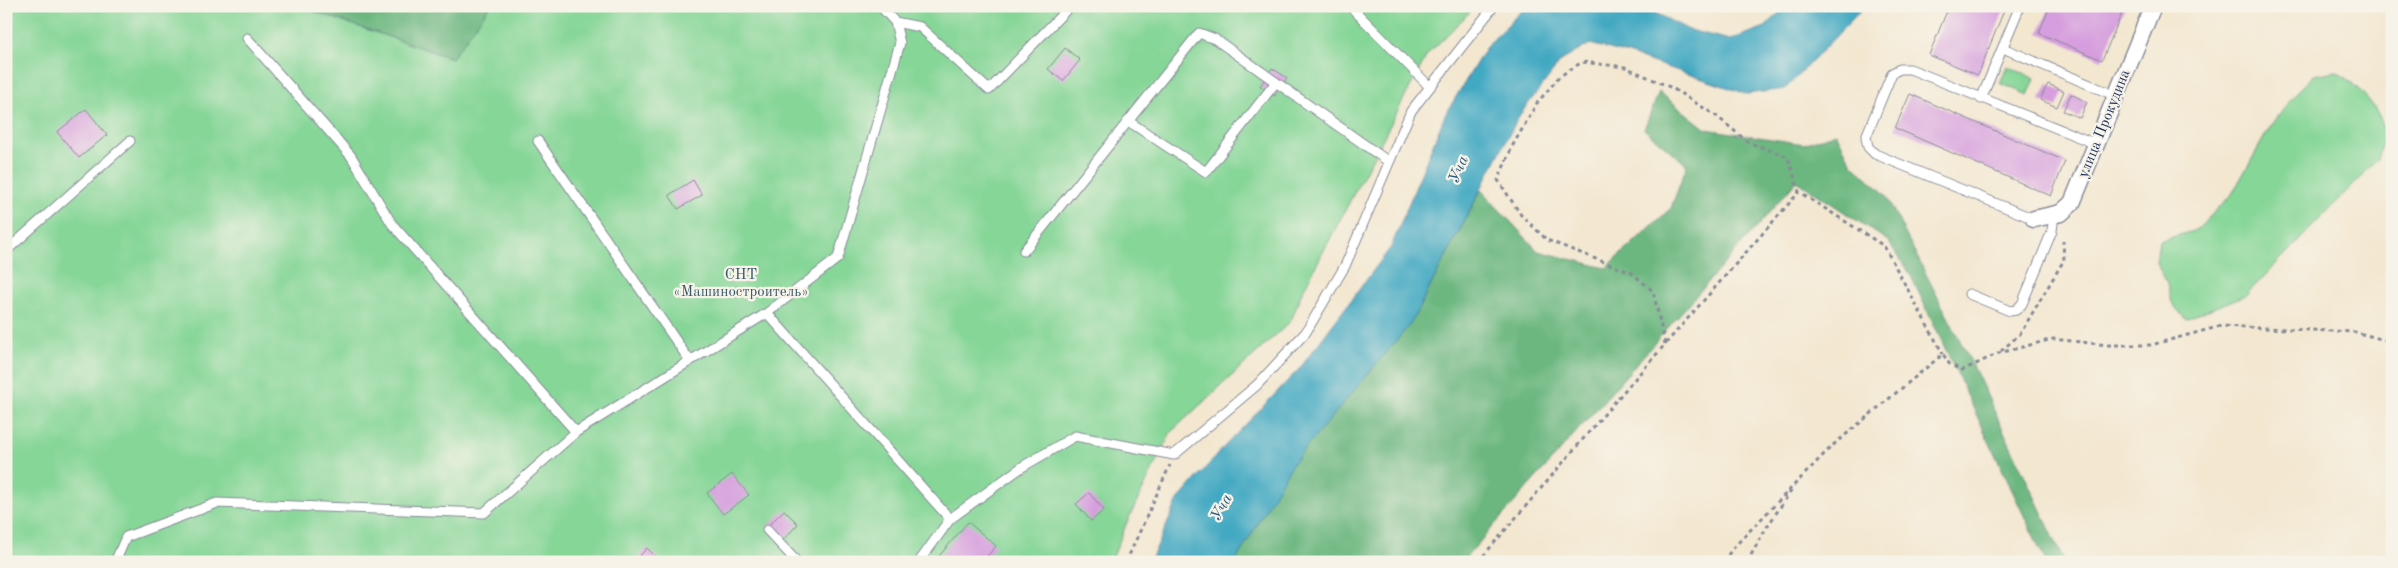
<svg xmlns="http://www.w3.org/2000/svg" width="2398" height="568" viewBox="0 0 2398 568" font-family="'Old Standard TT',serif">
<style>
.green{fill:#85d697;stroke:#50827a}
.forest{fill:#6cb780;stroke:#44736f}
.water{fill:#42a9c2;stroke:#2e6c90}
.building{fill:#d69ede}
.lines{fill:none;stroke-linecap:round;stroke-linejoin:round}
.service-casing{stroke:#878b97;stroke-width:11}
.minor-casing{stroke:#878b97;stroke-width:19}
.path{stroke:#878b97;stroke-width:3;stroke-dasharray:4 4;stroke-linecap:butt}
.service{stroke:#fff;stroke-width:9}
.minor{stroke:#fff;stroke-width:16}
.labels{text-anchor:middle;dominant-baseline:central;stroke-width:4.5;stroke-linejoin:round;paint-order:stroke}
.street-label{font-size:15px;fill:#1b2f5e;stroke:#f7f3e8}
.park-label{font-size:15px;fill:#36596c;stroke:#f7f3e8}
.water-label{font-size:16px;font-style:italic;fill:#295a81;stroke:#f7f3e8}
</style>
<rect width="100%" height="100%" fill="#f7f3e8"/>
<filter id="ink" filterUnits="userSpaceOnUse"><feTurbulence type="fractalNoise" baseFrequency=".02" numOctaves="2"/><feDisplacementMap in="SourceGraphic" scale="10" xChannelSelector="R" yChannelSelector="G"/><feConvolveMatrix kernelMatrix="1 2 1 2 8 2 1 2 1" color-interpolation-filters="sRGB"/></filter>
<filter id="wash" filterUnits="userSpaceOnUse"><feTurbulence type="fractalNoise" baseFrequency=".0096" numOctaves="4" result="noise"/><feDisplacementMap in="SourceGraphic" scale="20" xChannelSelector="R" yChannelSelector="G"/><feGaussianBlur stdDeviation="1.12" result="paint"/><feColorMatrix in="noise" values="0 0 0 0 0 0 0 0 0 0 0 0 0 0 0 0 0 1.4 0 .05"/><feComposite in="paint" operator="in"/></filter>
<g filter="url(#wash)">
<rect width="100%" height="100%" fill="#f3e7d0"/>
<path class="green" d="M6 6H298L451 58 490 6H1476L1427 55 1302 292 1291 321 1171 432 1127 522 1111 562H6Z
M2007 66 2035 79 2028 95 2000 83Z
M2336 71C2355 84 2381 107 2384 132 2385 140 2380 151 2378 159L2246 295 2185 319 2172 303 2167 283 2156 262 2159 241 2197 230 2232 194 2269 129 2294 95 2314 75Z"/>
<path class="forest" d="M298 6H490L452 58Z
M1659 92 1706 129 1804 144 1836 133 1852 164 1885 194 1976 372 2065 562H2046L1910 274 1888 241 1797 181 1462 562H1235L1292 464 1411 323 1481 190 1538 251 1606 268 1671 208 1687 165 1644 129Z"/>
<path class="water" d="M1526 6H1642L1689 30 1730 40 1765 27 1786 6H1865L1785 89 1747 94 1625 53 1590 44 1561 61 1519 116 1411 323 1292 464 1235 562H1150L1178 500 1221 450 1300 368 1391 247 1445 115 1486 47Z"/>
<g id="blocks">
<path class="building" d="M1949 6 2005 8 1978 75 1929 55Z
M2050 6H2125L2102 60 2039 33Z
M1065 48 1080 60 1063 81 1048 69Z
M1272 68 1287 78 1275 96 1260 86Z
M2048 84 2064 91 2057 107 2040 100Z
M1910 94 2065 161 2051 196 1895 128Z
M2071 94 2087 102 2080 118 2063 111Z
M86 109 107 135 79 158 57 132Z
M693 180 702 195 678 209 669 195Z
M732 474 749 495 723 514 707 493Z
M1089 493 1104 510 1091 521 1076 504Z
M784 510 798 524 782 541 767 527Z
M968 522 996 546 982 562H946L939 556Z
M647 548 661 562H634Z"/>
</g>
</g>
<g filter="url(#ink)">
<use href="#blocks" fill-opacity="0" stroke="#878b97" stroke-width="1"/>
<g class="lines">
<g class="service-casing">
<path id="service" d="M1350 6 1430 87
M895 22 920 27 989 90 1070 6
M247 38 351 156 392 224 576 432
M2003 48 2116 96
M1981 99 2020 6
M1128 121 1206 172 1276 82
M538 141 690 361
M2034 219 1875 154 1868 147 1866 137 1892 73 1900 69H1910L2096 144
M6 251 130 141
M1024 251 1199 33 1215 39 1389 162
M1969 294 2010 311 2016 310 2022 304 2052 231 2054 215
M767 313 950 519
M767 530 797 562
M115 562 126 537 217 503 484 513 576 432 767 313 838 258 900 43 895 22 880 6
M919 562 950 519 1022 467 1075 436 1174 455 1257 385 1306 332 1345 266 1411 111 1494 6"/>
</g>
<g class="minor-casing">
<path id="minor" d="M2034 219 2061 213 2072 203 2153 6"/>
</g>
<path class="path" d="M1665 344 1653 291 1632 273 1547 240 1521 215 1498 180 1513 145 1537 103 1560 76 1582 62 1625 67 1672 88 1715 115 1748 142 1788 157 1799 192 1884 246 1943 354
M2001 351 2020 334 2064 260 2063 241
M1126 562 1170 465
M1478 562 1625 390 1799 192
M1724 562 1731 550 1832 446 1943 354 1950 365 1963 370 1999 353 2053 339 2108 345H2151L2221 326 2355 332 2392 342
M1747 562 1765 530 1793 488"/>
<use href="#service" class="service"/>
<use href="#minor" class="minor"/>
</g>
</g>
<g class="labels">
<g class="street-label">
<text transform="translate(2105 124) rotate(-68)">улица Прокудина</text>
</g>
<g class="park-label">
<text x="741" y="275">СНТ<tspan x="741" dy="17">«Машиностроитель»</tspan></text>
</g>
<g class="water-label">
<text transform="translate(1459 170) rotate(-67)">Уча</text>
<text transform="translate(1222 508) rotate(-61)">Уча</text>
</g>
</g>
<rect width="2398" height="568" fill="none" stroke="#f7f3e8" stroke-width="25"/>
</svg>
